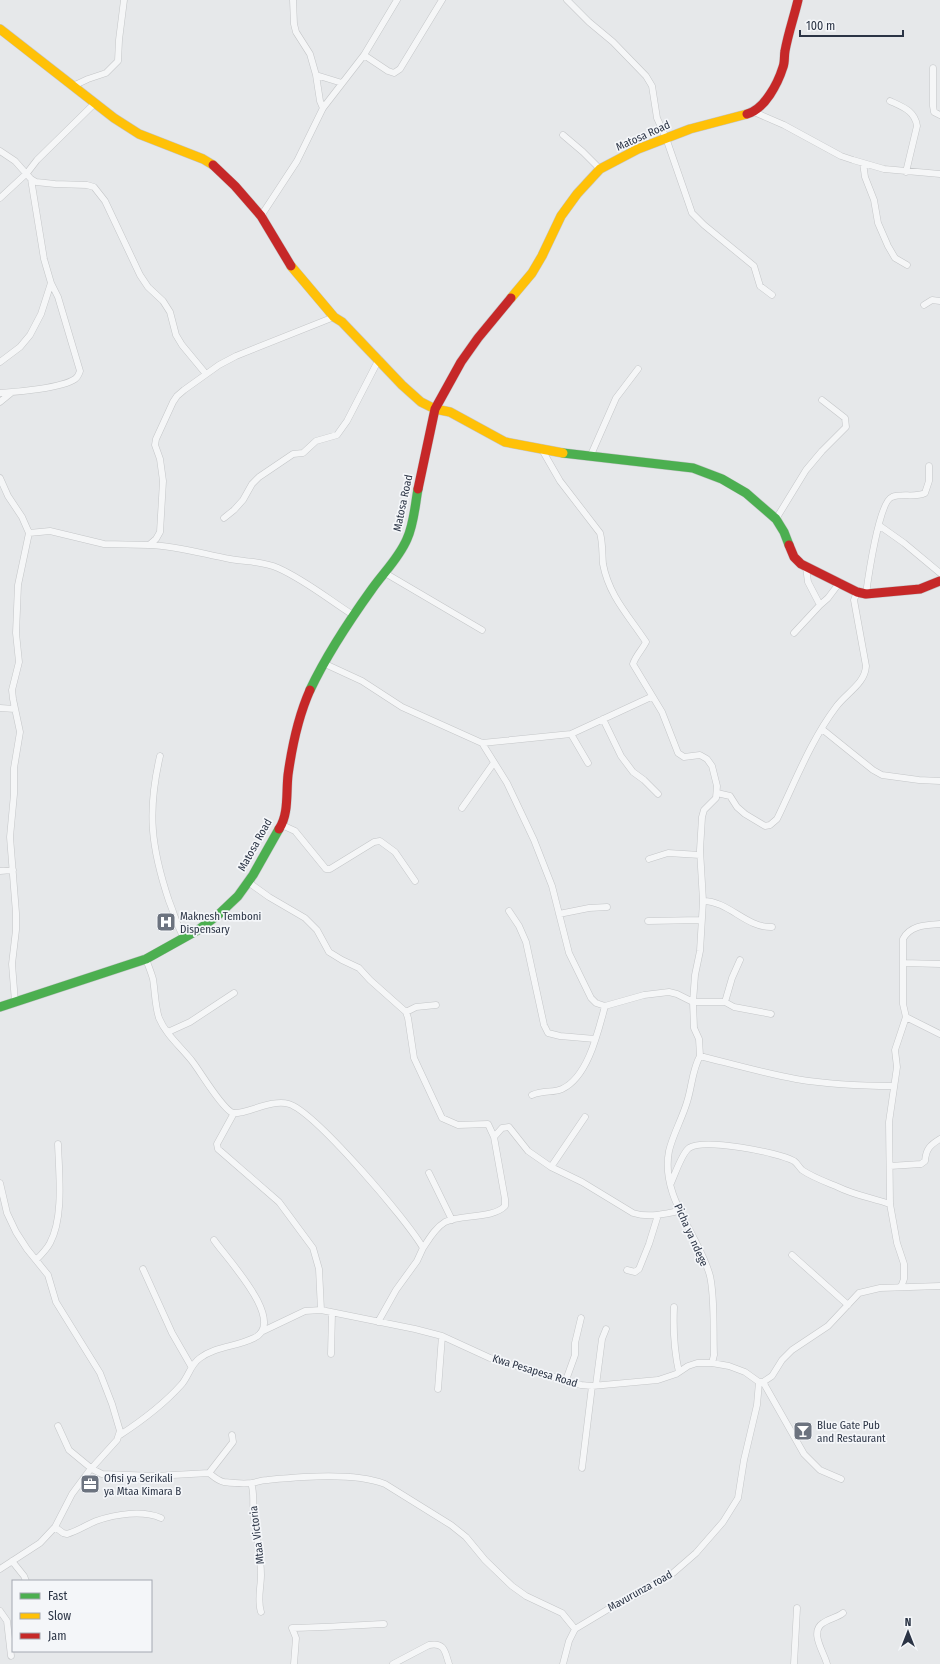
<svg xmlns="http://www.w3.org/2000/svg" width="940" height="1664" viewBox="0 0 940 1664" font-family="'Fira Sans Condensed',sans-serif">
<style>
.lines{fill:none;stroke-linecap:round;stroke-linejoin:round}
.street-casing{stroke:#c4c6c8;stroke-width:7}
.fast-casing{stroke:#c4c6c8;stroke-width:10}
.slow-casing{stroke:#c4c6c8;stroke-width:10}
.jam-casing{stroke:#c4c6c8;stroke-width:10}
.street{stroke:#f5f6f7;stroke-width:6}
.fast{stroke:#4caf50;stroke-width:9}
.slow{stroke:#ffc107;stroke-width:9}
.jam{stroke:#c62828;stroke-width:9}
.labels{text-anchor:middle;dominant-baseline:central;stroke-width:3.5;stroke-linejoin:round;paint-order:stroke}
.street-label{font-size:11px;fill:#2b3445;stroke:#f4f6f9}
.poi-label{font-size:11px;fill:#2b3445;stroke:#f4f6f9;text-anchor:start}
</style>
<rect width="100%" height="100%" fill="#e6e8ea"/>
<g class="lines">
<g class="street-casing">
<path id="street" d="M293 0 294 24 296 32 310 54 316 75 342 83
M567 0 589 22 613 42 646 76 652 86 657 118 666 138 692 213 704 225 754 266 760 286 772 295
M364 55 388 71 394 73 400 69 442 0
M933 68V106L934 112 940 115
M316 75 320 101 323 108
M73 86 88 79 106 73 118 61 119 40 124 0
M890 101C903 107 915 111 917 126L906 172
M754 112 784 125 841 156 853 160 884 169 940 174
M563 135 583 152 600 169
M0 151 15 161 31 179 36 182 55 184 87 185 94 187 105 201 140 275 148 287 163 301 170 312 176 335 182 345 206 374
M863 163 865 177 874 200 878 223 888 246 895 258 907 265
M0 198 27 173 37 160 95 103
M261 216 297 161 323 108 364 55 397 0
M924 305 932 300 940 301
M0 362 20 347 30 335 41 314 51 283 44 259 31 179
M0 393C17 392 62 388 75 379 78 377 79 374 80 371L58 297 51 283
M0 402 11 393
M541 448 560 481 600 533C603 544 602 554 603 564 609 596 629 616 646 642 642 650 636 655 633 664L662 712 678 753 684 757 700 755 707 759 712 766 717 786 716 798 704 810 702 817 700 850 703 901 700 951 695 975 693 1002H725L734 1007 771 1014
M590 457 616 398 638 369
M0 478 8 496 22 517 29 533
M224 518 234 510 243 500 252 484 259 477 293 454 303 453 316 441 337 435 347 421 379 359
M776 519 806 470 822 451 846 427 845 418 822 400
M880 526 904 543 940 573
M149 545C177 546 203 554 230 559 246 562 262 561 278 568 305 580 328 599 353 615
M385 573 482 630
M866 594C868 579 879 501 892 497 902 493 915 498 925 493L929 481V466
M820 605 828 598 840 582
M794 633 820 605 808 582 806 567
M323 663 362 681 402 707 482 743 571 734 651 697
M0 708 15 709
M603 719 621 756 633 772 644 780 658 794
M822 729 858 758 873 770 882 775 919 780 940 781
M571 734 588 763
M482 743 507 783 534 840 552 886 569 953 591 998 596 1003 605 1006 644 995 669 992 677 994 693 1002 694 1028 699 1039 700 1056
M160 756C147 812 151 847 169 901 174 913 177 926 184 938
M717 793 730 796 737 807 745 814 765 826 770 825 777 819C795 782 811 740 836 707 846 693 865 684 866 666L854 600 857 592
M462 808 493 764
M282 825 295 831 326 869H330L374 842 380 841 395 852 415 881
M649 859 668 853 700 855
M0 871 13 870
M248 882 269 897 305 918 317 930 329 952 342 960 359 968 370 980 406 1012 408 1018 414 1058 442 1118 458 1125 488 1124 494 1137 505 1199V1206C493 1219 461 1214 445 1222 435 1228 429 1239 423 1248
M703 901C729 901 746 928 772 927
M509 911 519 926 526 942 544 1025 548 1033 560 1036 595 1039
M559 914 589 908 607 907
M648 921 701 920
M146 959C148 965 151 972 153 979 155 991 155 1006 159 1018 166 1035 181 1047 192 1061 202 1074 219 1104 231 1112 240 1118 270 1098 289 1104 315 1112 408 1221 423 1248L417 1261 396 1290 378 1322
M904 963 940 964
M15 1002 12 964 16 930V913L10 837 14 794V768L20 732 13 699 12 690 19 662 16 633 18 585 29 533 50 531 104 544 149 545 156 539 160 532 163 481 160 459 155 445 156 439 173 402 177 396 184 390 219 365 236 356 334 317
M725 1002 732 978 740 960
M406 1012 416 1007 436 1005
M906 1017 940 1034
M168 1032 190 1022 234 993
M532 1095C544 1090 553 1093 562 1089 588 1077 598 1032 605 1006
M234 1113 217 1144 218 1149 279 1202 313 1248 319 1269 321 1310
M494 1137 502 1128 509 1127 528 1151 551 1167 582 1182 633 1213C649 1218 663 1214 679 1211
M890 1166 921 1164 925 1161C926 1149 930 1145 940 1139
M551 1167 585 1117
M429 1173 452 1220
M0 1183 7 1213 16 1232 27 1249 48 1275 56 1302 100 1373 112 1404 120 1431 117 1440 89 1471 72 1494 55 1527 40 1543 0 1569
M671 1183C675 1174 682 1153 689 1148 704 1138 777 1152 794 1161 797 1163 799 1167 802 1170 812 1177 826 1182 838 1187 854 1195 872 1198 890 1204
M792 1255 848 1305
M36 1260C41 1255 47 1249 50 1243 64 1217 59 1174 58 1144
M143 1269 172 1333 191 1366
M627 1270 635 1272 639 1269 649 1244 658 1215
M901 1287 904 1279V1264L897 1243 890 1204 889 1122 897 1067 895 1050 906 1017 903 1004V939C910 925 926 925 940 924
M674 1307C673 1329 674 1350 679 1372
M263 1331 305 1311 321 1310 415 1329 442 1336 490 1358 581 1385 592 1386 658 1380 676 1374 688 1366 697 1363H712L729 1366 745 1372 759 1382H763L772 1376 782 1360 792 1350 828 1326 859 1293 880 1288 940 1286
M331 1354 332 1313
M712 1363 714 1355C713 1331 715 1298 710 1276 699 1235 660 1197 669 1151 673 1134 682 1119 687 1102 692 1087 692 1070 700 1056 732 1064 763 1073 796 1079 826 1084 863 1086 893 1086
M566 1380 575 1355V1343L581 1318
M763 1382 804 1454 820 1470 841 1479
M596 1385 602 1339 606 1329
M438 1389 442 1336
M58 1426 69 1450 92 1469 102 1474 155 1476 209 1473C214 1477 218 1481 224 1482 232 1483 244 1484 252 1483 257 1482 261 1480 267 1480 301 1477 353 1472 385 1484L451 1525 466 1537 485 1560 512 1586 526 1596 562 1613 575 1629
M120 1435C143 1420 163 1405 181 1385 189 1376 190 1365 200 1358 216 1346 236 1347 254 1338 288 1322 226 1258 214 1240
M582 1468 592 1386
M209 1473 233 1442 232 1435
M251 1483C255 1493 252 1505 254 1517 256 1536 261 1555 261 1575 261 1587 257 1600 261 1612
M55 1527 63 1533 67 1534C78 1531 86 1525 96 1521 116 1514 142 1510 161 1518
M12 1561 24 1576 26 1581
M0 1611 7 1621 11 1656
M292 1628C323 1628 353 1625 384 1624
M292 1628 296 1638 294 1664
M393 1664 429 1645C445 1642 445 1652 449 1664
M563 1664 569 1641 575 1629 610 1608 642 1592 673 1573 696 1553 723 1522 738 1498 744 1460 757 1405 759 1382
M794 1664 797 1608
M827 1664C824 1652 809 1632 823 1623 830 1618 837 1618 843 1613"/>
</g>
<g class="fast-casing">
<path id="fast" d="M563 453 693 468 722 479 746 493 776 519 784 532 789 545
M310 690C327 654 349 621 372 589 384 572 399 558 407 539 414 524 415 505 418 489
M0 1007 146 959 198 930 218 915 238 896 253 875 279 829"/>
</g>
<g class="slow-casing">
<path id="slow" d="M0 29 114 118 139 134 203 159 213 165
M291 266 334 317 342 322 402 385 421 402 435 409 450 412 505 442 563 453
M511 298 532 273 542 256 561 216 577 194 600 169 638 149 690 129 747 114"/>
</g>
<g class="jam-casing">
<path id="jam" d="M747 114C765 109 778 83 783 67 785 62 784 56 785 51 788 34 794 17 798 0
M213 165 235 186 261 216 291 266
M418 489 435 409 461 362 478 338 511 298
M789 545 794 557 801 564 857 592 866 594 920 589 940 581
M279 829C289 814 286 793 288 775 292 746 298 717 310 690"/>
</g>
<use href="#street" class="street"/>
<use href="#fast" class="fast"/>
<use href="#slow" class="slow"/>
<use href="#jam" class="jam"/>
</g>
<defs>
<g id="hospital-square" transform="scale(1)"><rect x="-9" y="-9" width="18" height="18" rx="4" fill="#6c737f" stroke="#f4f6f9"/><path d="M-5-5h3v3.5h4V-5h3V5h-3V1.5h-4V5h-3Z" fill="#fff"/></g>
<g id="bar-square" transform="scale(1)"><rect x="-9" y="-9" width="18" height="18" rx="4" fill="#6c737f" stroke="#f4f6f9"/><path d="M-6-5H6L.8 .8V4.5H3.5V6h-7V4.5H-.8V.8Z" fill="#fff"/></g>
<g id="office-square" transform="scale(1)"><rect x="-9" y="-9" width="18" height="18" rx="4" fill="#6c737f" stroke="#f4f6f9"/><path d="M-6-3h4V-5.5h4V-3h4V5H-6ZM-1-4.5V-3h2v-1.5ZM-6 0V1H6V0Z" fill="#fff"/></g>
</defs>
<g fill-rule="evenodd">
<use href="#hospital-square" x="166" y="922"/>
<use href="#bar-square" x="803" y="1431"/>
<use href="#office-square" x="90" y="1484"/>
</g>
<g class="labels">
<g class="street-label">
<text transform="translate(643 136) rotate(-24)">Matosa Road</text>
<text transform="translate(403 503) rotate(-78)">Matosa Road</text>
<text transform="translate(255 845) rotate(-61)">Matosa Road</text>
<text transform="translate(691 1235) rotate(66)">Picha ya ndege</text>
<text transform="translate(535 1371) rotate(17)">Kwa Pesapesa Road</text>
<text transform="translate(257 1535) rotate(-97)">Mtaa Victoria</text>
<text transform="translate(640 1591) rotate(-29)">Mavurunza road</text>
</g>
<g class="poi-label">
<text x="180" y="916">Maknesh Temboni<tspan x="180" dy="13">Dispensary</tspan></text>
<text x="817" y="1425">Blue Gate Pub<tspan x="817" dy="13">and Restaurant</tspan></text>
<text x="104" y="1478">Ofisi ya Serikali<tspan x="104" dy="13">ya Mtaa Kimara B</tspan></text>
</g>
</g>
<rect x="12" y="1580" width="140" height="72" fill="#f4f6f9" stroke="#a4a8b1"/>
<rect x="20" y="1593" width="20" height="6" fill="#4caf50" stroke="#a4a8b1"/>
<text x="48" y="1600" font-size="12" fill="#2b3445">Fast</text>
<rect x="20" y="1613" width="20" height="6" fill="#ffc107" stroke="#a4a8b1"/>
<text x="48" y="1620" font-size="12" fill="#2b3445">Slow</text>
<rect x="20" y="1633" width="20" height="6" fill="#c62828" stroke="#a4a8b1"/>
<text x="48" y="1640" font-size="12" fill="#2b3445">Jam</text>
<g transform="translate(908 1632)" stroke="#f4f6f9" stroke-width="3" paint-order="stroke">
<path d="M0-3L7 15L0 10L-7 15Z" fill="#2b3445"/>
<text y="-6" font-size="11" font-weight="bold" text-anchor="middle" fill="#2b3445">N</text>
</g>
<path d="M800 30v6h103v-6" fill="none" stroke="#2b3445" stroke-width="2"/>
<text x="806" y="30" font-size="12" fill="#2b3445" stroke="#f4f6f9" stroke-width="3" paint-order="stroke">100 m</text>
</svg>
